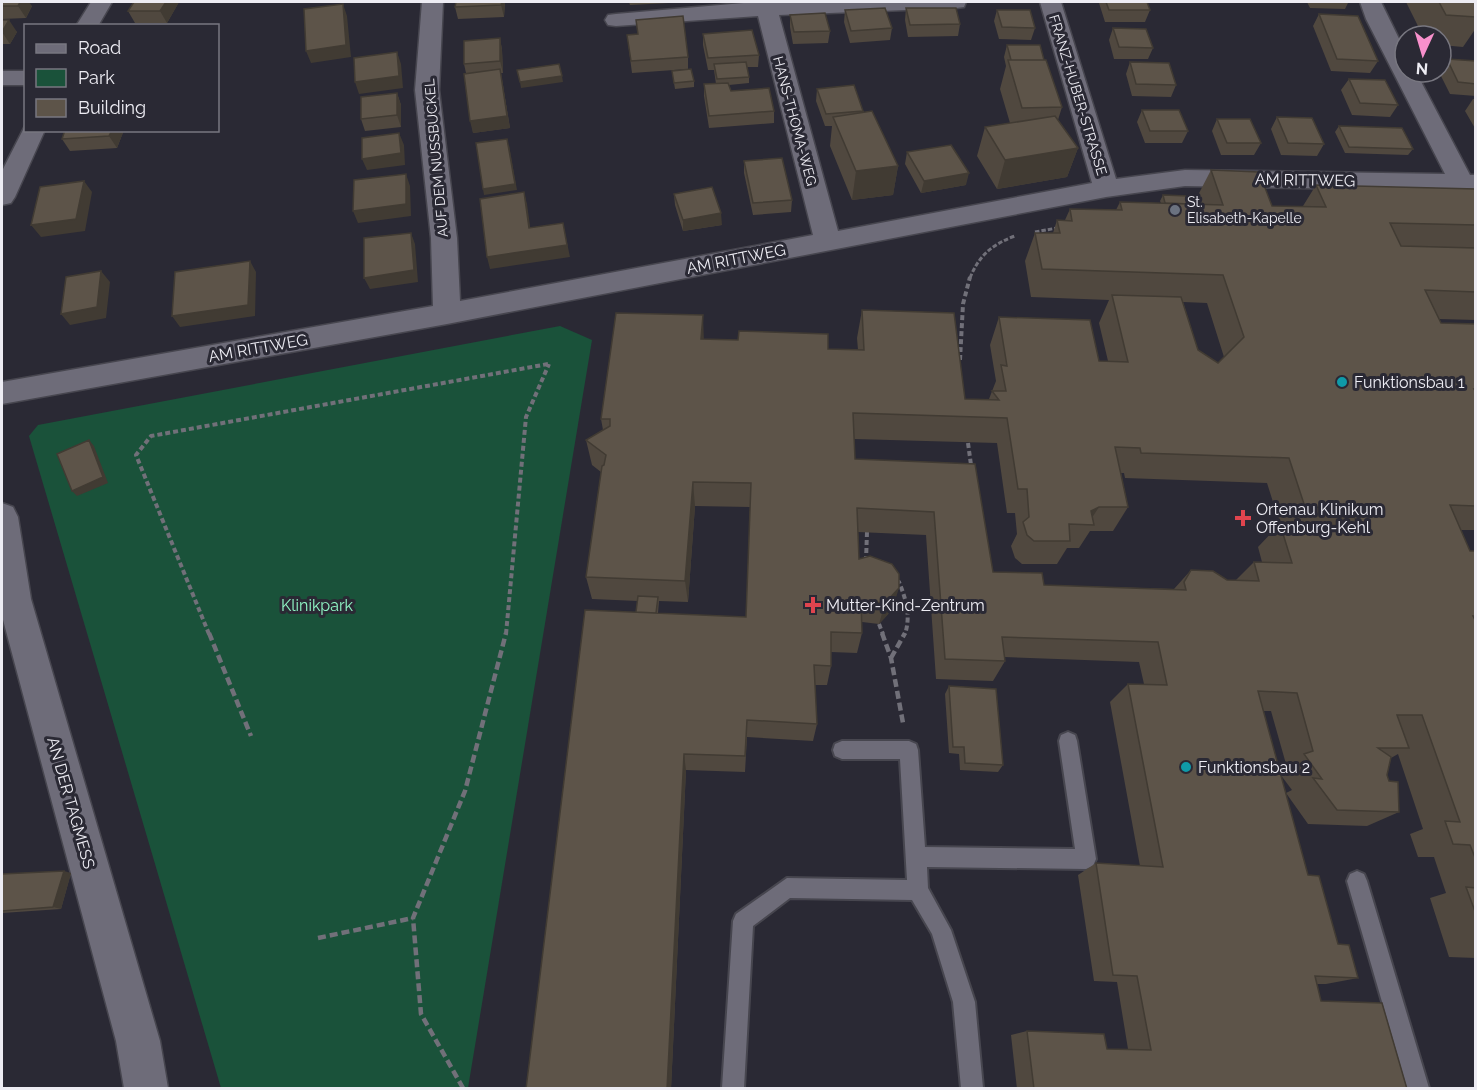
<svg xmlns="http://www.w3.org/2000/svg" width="1477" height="1090" viewBox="0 0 1477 1090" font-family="Raleway,sans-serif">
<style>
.green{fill:#1a523a}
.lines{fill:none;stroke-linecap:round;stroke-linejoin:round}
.service-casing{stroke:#47464f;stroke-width:4}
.minor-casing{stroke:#47464f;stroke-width:3}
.path-far2{stroke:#717079;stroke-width:3;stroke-dasharray:4.5 2;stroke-linecap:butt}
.path-far1{stroke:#717079;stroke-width:4;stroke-dasharray:5 3;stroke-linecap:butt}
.path{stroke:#717079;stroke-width:4.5;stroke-dasharray:8 4;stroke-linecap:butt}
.service{fill:#6e6c79;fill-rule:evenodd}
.minor{fill:#6e6c79;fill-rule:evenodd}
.wall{fill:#50483f;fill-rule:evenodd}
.shaded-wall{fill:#413b33}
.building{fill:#5d5449;stroke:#413b33;stroke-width:1.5;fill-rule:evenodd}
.worship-dot{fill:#6b7280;stroke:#2a2934;stroke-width:2}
.culture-dot{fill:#0f9aa8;stroke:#2a2934;stroke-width:2}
.health-dot{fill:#e0444e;stroke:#2a2934;stroke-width:2}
.labels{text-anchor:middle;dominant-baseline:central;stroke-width:6;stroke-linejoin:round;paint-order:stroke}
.far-street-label{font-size:14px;fill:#edecf3;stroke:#2a2934}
.far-poi-label{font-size:14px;fill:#edecf3;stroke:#2a2934;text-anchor:start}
.street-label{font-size:16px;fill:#edecf3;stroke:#2a2934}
.poi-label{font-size:16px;fill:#edecf3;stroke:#2a2934;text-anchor:start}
.park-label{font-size:16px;fill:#90f7c6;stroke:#2a2934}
</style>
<rect width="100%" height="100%" fill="#2a2934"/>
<path class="green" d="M560 326 592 340 468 1088H221L29 436 38 425Z"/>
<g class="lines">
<g class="service-casing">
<path id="service" d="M1068 732 1075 735 1077 741 1096 859 1093 866 1086 869 927 867 928 888 951 930 975 1002 983 1088H961L953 1002 932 934 912 900 790 898 753 926 744 1088H722L733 921 736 914 787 878 907 880 900 759H842L835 756 833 750 835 744 842 741H909L916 744 918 750 925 847 1075 849 1059 741 1061 735Z
M1357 871 1364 874 1367 881 1429 1088H1407L1347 881 1350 874Z"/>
</g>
<g class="minor-casing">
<path id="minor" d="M91 2H112L98 26H76Z
M422 2H443L439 90 457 238 460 301 813 235 758 16 616 26 608 25 605 20 608 15 616 14 755 2H966L964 7 956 8 779 15 838 231 1092 183 1040 2H1061L1116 179 1185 170 1445 174 1366 19 1360 2H1381L1405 51V72H1416L1470 175H1476V191L1185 186 1106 197 447 324 2 404V382L433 306 431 238 415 90Z
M2 71H26V85H2Z
M26 124V130H45L15 197 11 203 2 205V171Z
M2 503 13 507 18 517 31 599 160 1041 168 1088H124L116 1041 2 616Z"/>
</g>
<path class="path-far2" d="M1035 232 1057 228
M970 278C979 255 993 244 1015 236"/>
<path class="path-far1" d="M960 360 963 304 970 277
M968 443 971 465
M866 561 867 532
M896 581 899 582C906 599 911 616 905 634
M879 624 883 634
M209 634 136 455 151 436 548 364
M506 634 526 417 549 364"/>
<path class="path" d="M209 633 251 736
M882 633 891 658 903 723
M891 658 905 633
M318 938 413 918
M463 1088 421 1014 413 918 465 791 506 633"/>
<use href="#service" class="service"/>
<use href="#minor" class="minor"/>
</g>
<path class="wall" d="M2 2 32 6 26 18 2 19 17 32 10 44H2Z
M134 2H179L167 23H135L128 11Z
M505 2 504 17 458 19 455 7Z
M629 2H669V3L630 5Z
M1100 2H1147L1150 10 1145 22H1105L1099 3Z
M1307 2H1348V3L1345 9 1310 8Z
M1406 2H1475L1476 3V28L1463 47 1441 45V36H1423Z
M906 8 960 24 958 36 908 37 905 20Z
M845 10 892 28 890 40 850 43 844 22Z
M997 10 1035 28 1031 40 999 39 994 21Z
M1319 14 1378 61 1370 73 1331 71 1313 26Z
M790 15 830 31 828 43 793 44 790 27Z
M636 20 688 57V69L632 73 627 35 638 34Z
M1113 28 1153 48 1148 59H1114L1109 40Z
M703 34 759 55 758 67H747L749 77V83L729 85 731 91 774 111V123L709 128 704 96V84H716L714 70H708L703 45Z
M500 38 502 50 503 73H501L510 128 473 133 466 73 464 64Z
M1007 45 1044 60 1062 107 1058 120 1078 148 1067 177 997 189 977 156 985 127 1010 123 1000 89 1006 66 1004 57Z
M1447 59 1476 61V96L1450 94 1439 72H1441V67Z
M1130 62 1176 85 1171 97 1132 96 1126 74Z
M672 71 694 81V87L675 89Z
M1349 79 1398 105 1390 117 1352 115 1341 90Z
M817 89 863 111V113L898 166 893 195 852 200 830 146 832 126H825L816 101Z
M397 93 401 105V127L365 131 361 119Z
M1473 99H1476V130L1465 111Z
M1142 110 1188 131 1182 143H1145L1137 122Z
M1277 117 1324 144 1317 156 1281 155 1271 129Z
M1217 119 1261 143 1254 155H1221L1212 131Z
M1339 126 1413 149 1408 155 1345 153 1335 132Z
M124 130 117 148 70 151 62 139Z
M907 152 966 185 921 193 905 164Z
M744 161 792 200 791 212 753 215 744 173Z
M1211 170 1272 206H1303L1316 185 1476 189V320L1439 319 1441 323 1476 324V530H1461L1470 551H1476V958L1449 957 1430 898 1446 893 1434 857H1418L1410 834 1423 829 1398 754 1391 758 1387 775 1399 812 1367 826 1308 824 1286 793 1292 790 1280 774 1308 875 1338 944 1358 978 1326 984H1317L1321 1001 1407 1089H1017L1011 1035 1027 1031 1107 1049H1128L1117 982 1094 981 1078 875 1096 863 1140 866 1110 702 1128 684H1144L1139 662 1004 657 1005 661 993 681 936 679 926 535 858 532 859 559 892 610 879 624 862 622V633L857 653 831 652V666L827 685H815L817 724 813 741 747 737 745 772 686 770 671 1089H526L636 612 638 601 592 599 586 577 601 472 592 465 586 440 603 430 601 419 704 339 828 349 858 350 857 338 862 310 965 399H989L996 381 990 345 999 317 1099 361H1108L1099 323 1109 300 1031 297 1025 261 1035 233H1053L1057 220H1065L1070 209 1116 210 1120 202 1161 203 1160 201 1163 195 1190 204H1198L1196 199ZM1183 302 1207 303 1224 357 1218 363 1198 350ZM854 439 997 443 1007 513H1015L1017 534 1011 546 1015 558 1022 564H1057L1067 548H1079L1090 531H1113L1128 507 1121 473H1124L1125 478 1267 483 1280 524 1258 547 1262 562H1254L1236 580H1227L1191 570 1174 589 1044 585 993 572 975 464 855 459ZM695 506 750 507 746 617 658 613 659 601 688 602ZM1263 711H1271L1286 764 1279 768Z
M674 194 722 225 683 231 675 205Z
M949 686 1003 765 998 772 960 770 959 754 949 753 945 694Z
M71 873 61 909 2 913V874Z"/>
<path class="shaded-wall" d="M20 2H29L32 6 26 18 18 6Z
M166 2H179L167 23 160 11Z
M502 2H505L504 17 501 5Z
M343 4 347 16 351 57 311 63 306 51Z
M9 20 17 32 10 44 2 32Z
M500 38 502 50 503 73 500 61Z
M397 52 401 64 403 88 359 94 355 82Z
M500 69 510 128 473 133 470 121Z
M562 76 563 82 521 88 520 82Z
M397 93 401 105V127L397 115Z
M112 130H124L117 148 109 136Z
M399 133 404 145 405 165 367 170 362 159Z
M509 145 517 190 484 195 483 189Z
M1078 148 1067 177 997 189 1005 160Z
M898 166 893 195 852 200 856 171Z
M969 173 966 185 921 193 924 181Z
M406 174 410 186 411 216 358 223 353 211Z
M84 181 92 192 85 231 41 237 31 225Z
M524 192 527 204 532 240 529 228Z
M721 213 722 225 683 231V220Z
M563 223 570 257 490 269 487 257Z
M411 233 415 244 418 282 370 289 364 278Z
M250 261 256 272 255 316 180 327 172 316Z
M101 271 110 282 106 318 70 325 61 314Z
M703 315 704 343 701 339Z
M89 440 94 446 108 483 77 496 72 491Z
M693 482 695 506 688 602 685 581Z
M1099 507 1088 524 1091 511Z
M899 588 892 610 879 624 885 603Z
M684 754 686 770 671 1089H667Z
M64 871 71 873 61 909 53 907Z"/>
<path class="building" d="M2 2H20L18 6H2Z
M134 2H166L160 11H128Z
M456 2H502L501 5 455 7Z
M1106 2H1147L1150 10H1109Z
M1439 2H1475L1476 3V17L1446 15Z
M343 4 346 45 306 51 304 9Z
M885 8 892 28 851 31 845 10Z
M906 8H956L960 24 910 25Z
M997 10H1030L1035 28 1002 27Z
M825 13 830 31 794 32 790 15Z
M1319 14 1358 16 1378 61 1337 59Z
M683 16 688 57 631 61 627 35 638 34 636 20Z
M2 20H9L2 32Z
M1113 28 1146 29 1153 48 1119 47Z
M752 30 759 55 708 58 703 34Z
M500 38V61L464 64V41Z
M1007 45H1040L1044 60H1011Z
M397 52 399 76 355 82 354 58Z
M1447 59 1476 61V84L1458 82Z
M1008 60H1046L1062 107 1022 108Z
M746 62 749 77 717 79 714 64Z
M1130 62 1169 63 1176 85 1136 84Z
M559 64 562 76 520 82 517 70Z
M500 69 507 116 470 121 464 74Z
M691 69 694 81 674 83 672 71Z
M1349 79 1385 80 1398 105 1360 103Z
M728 83 731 91 769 88 774 111 709 116 704 84Z
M854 85 863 111 826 114 817 89Z
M397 93V115L361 119V97Z
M1142 110H1179L1188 131H1150Z
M872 111 898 166 856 171 833 117Z
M1055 116 1078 148 1005 160 985 127Z
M1277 117 1312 118 1324 144 1288 143Z
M1217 119H1250L1261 143H1227Z
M1339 126 1402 128 1413 149 1349 147Z
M65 130H112L109 136 62 139Z
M399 133 401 153 362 159V138Z
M507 139 515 184 483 189 476 143Z
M951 145 969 173 924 181 907 152Z
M782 158 792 200 753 203 744 161Z
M1211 170 1259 172 1272 206 1326 207 1316 185 1476 189V225L1390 223 1401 246 1476 248V292L1425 290 1441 323 1476 324V389H1474L1476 392V506L1450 505 1470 551H1476V616H1473L1476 622V860L1470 845 1453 844 1445 821 1460 822 1422 715H1397L1409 748H1378L1391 757 1387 775 1389 781 1398 782 1399 812 1337 810 1313 778 1322 779 1304 754 1313 751 1297 693 1258 691 1308 875 1319 876 1338 944 1349 945 1358 978 1315 976 1321 1001 1382 1003 1407 1089H1034L1027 1031 1104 1034 1107 1049 1151 1050 1137 976 1113 975 1096 863 1163 867 1128 684 1167 685 1158 642 1002 637 1005 661 945 659 934 512 857 508 859 559 870 556 892 564 899 574V588L885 603 861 601 862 633 831 632V666L814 665 817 724 747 720 745 756 684 754 667 1089H526L585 610 746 617 751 483 693 482 685 581 586 577 602 466 604 465 606 455 586 440 610 426V419H601L616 313 703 315 701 339 738 340 739 331 828 334V349L864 350 862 310 954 313 965 399 999 400 992 391H1006L1001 365 1007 366 999 317 1090 320 1099 361 1128 362 1112 295 1181 297 1198 350 1218 363 1244 337 1223 275 1042 269 1035 233H1060L1057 220 1072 221 1070 209 1122 210 1120 202 1223 205ZM853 413 1007 418 1018 489H1027L1029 517 1023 522 1027 535 1034 541H1070L1069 524 1094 525 1091 511 1099 507H1128L1115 447 1140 448 1141 453 1289 458 1305 507 1351 508 1358 526 1280 524 1292 563 1254 562 1259 581 1227 580 1213 571 1191 570 1184 582 1186 590 1044 585 1042 573 993 572 975 464 855 459Z
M406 174V204L353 211 354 180Z
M84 181 76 219 31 225 40 187Z
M712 187 721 213 683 220 674 194Z
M524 192 529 228 563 223 567 245 487 257 480 199Z
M1163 195 1188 196 1190 204 1165 203Z
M411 233 414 270 364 278V238Z
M250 261 248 305 172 316 175 272Z
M101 271 97 307 61 314 66 277Z
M89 440 103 477 72 491 57 454Z
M638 596 658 597 656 613 636 612Z
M949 686 996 689 1003 765 965 763 964 747H953Z
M64 871 53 907 2 911V874Z
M1466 887 1476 888V914Z"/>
<circle class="worship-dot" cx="1175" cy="210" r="6"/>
<g class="culture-dot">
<circle cx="1342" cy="382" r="6"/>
<circle cx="1186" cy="767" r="6"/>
</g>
<g class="health-dot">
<path d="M1240 509h6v6h6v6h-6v6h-6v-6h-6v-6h6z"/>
<path d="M810 596h6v6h6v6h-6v6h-6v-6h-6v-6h6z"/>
</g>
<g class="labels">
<g class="far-street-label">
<text transform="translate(1078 95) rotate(73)">FRANZ-HUBER-STRASSE</text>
<text transform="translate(795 121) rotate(75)">HANS-THOMA-WEG</text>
<text transform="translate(436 158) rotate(-95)">AUF DEM NUSSBUCKEL</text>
</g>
<g class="far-poi-label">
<text x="1187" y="202">St.<tspan x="1187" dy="16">Elisabeth-Kapelle</tspan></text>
</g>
<g class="street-label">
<text transform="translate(1305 180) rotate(1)">AM RITTWEG</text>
<text transform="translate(736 259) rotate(-11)">AM RITTWEG</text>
<text transform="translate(258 348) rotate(-10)">AM RITTWEG</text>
<text transform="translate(71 803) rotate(74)">AN DER TAGMESS</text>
</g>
<g class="poi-label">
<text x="1354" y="382">Funktionsbau 1</text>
<text x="1256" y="509">Ortenau Klinikum<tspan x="1256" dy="18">Offenburg-Kehl</tspan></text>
<text x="826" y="605">Mutter-Kind-Zentrum</text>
<text x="1198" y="767">Funktionsbau 2</text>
</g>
<g class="park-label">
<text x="317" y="605">Klinikpark</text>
</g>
</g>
<rect width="1477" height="1090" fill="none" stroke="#edecf3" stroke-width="6"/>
<rect x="24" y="24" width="195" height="108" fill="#2a2934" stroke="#787780" stroke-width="1.5"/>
<rect x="36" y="44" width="30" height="9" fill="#6e6c79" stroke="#787780" stroke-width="1.5"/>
<text x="78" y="54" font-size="18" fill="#edecf3">Road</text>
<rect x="36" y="69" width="30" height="18" fill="#1a523a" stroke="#787780" stroke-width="1.5"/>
<text x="78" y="84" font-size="18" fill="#edecf3">Park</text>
<rect x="36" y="99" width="30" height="18" fill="#5d5449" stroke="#787780" stroke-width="1.5"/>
<text x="78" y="114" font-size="18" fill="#edecf3">Building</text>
<g transform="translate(1423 54) rotate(184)"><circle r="28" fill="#2a2934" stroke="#787780" stroke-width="1.5"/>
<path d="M0-4.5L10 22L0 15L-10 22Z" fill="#f890cc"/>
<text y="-9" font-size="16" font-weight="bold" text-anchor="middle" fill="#edecf3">N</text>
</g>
</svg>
